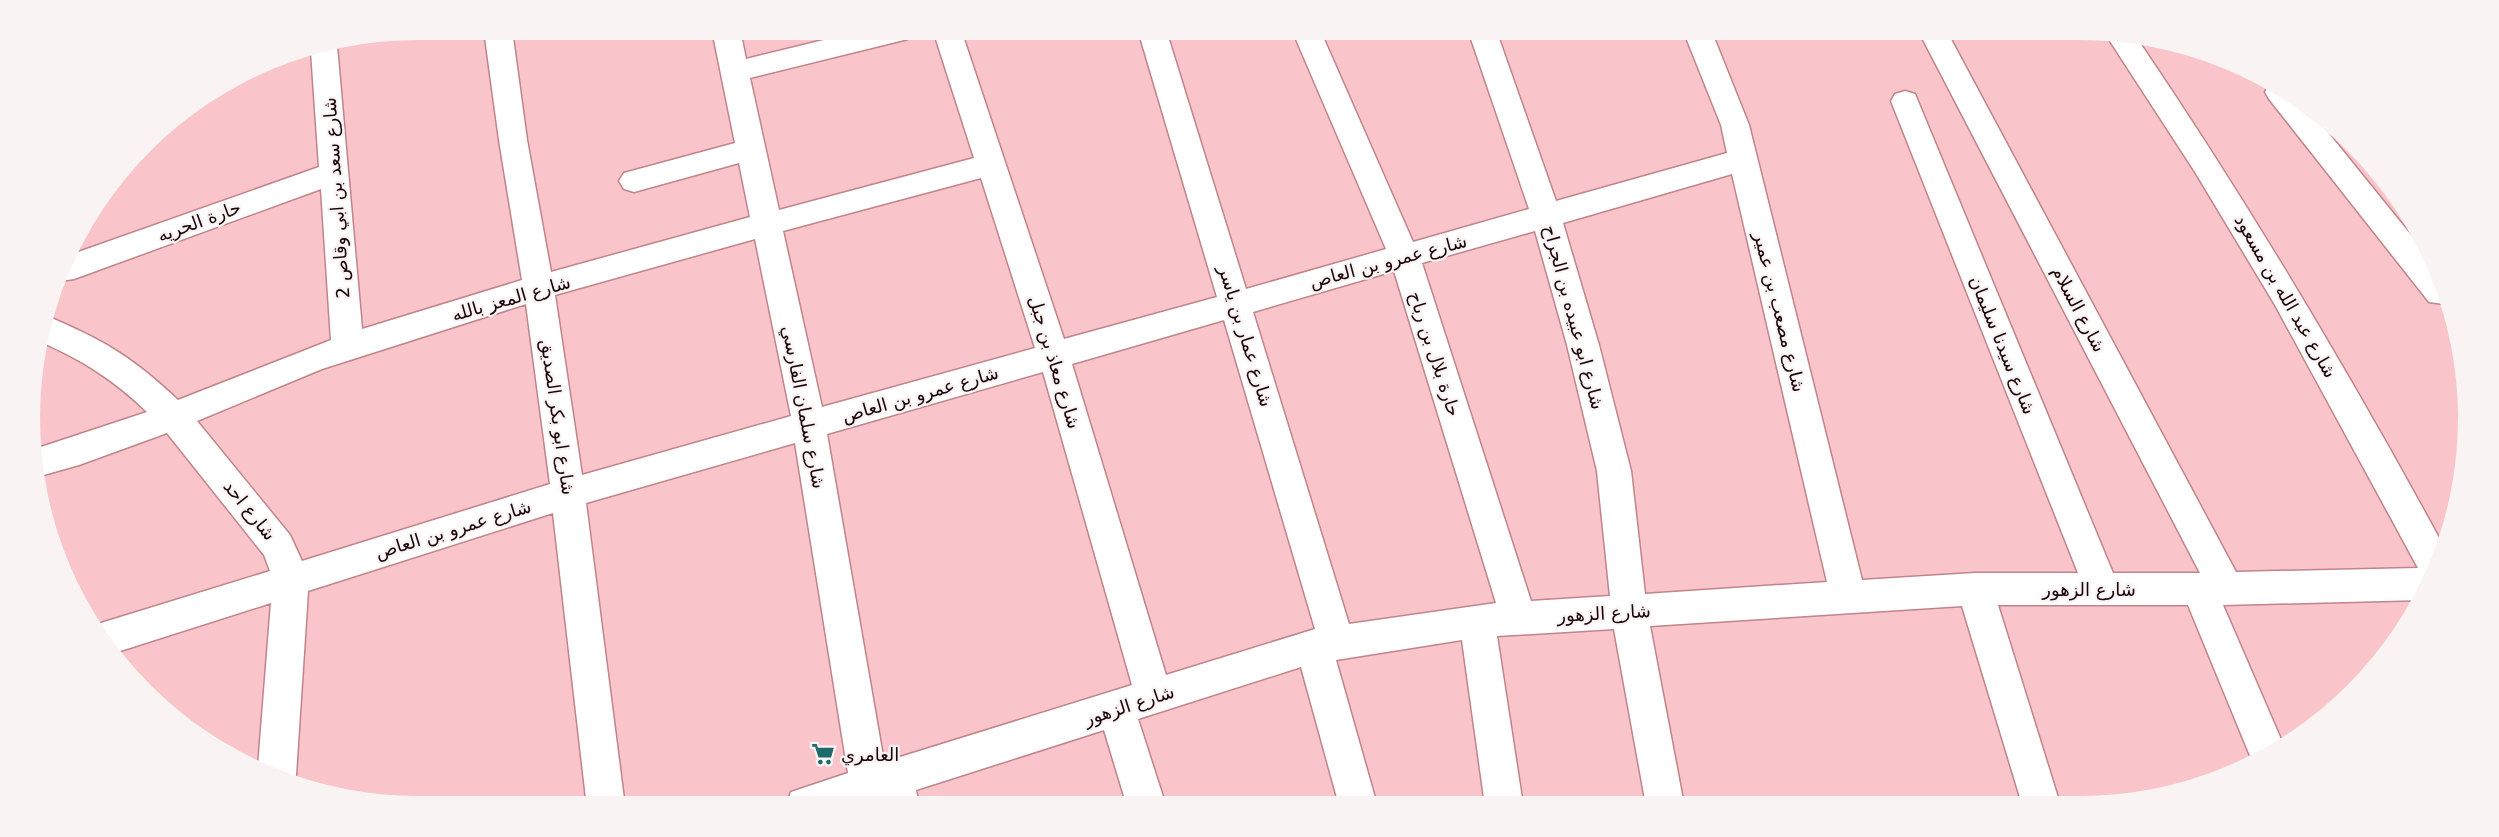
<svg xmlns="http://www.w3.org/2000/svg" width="2499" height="837" viewBox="0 0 2499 837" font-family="'DejaVu Sans','Noto Sans Arabic',sans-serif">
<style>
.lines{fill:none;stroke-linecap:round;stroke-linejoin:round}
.minor-casing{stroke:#c0848a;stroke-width:3}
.minor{fill:#fff;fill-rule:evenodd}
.labels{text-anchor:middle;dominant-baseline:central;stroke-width:4.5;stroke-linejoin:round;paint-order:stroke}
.street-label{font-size:18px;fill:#180507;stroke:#faf3f4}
.poi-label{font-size:18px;fill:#180507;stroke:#faf3f4;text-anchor:start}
</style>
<rect width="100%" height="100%" fill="#f9c5ca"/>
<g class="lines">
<g class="minor-casing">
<path id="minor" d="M484 30H512L527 140 551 272 750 217 739 163 634 192 624 189 619 181 624 173 735 143 712 30H740L746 59 865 30H918L914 37 904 40 750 78 779 210 974 158 933 30H961L1064 339 1217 297 1138 30H1166L1246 289 1386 249 1292 30H1320L1413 242 1529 209 1468 30H1496L1556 201 1727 153 1721 125 1683 30H1711L1749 125 1862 580 1975 573H2078L1891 101 1895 94 1905 91 1915 94 2113 573H2200L1918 30H1946L2236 572 2418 568 2275 305 2195 172 2106 35 2136 37C2248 202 2349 372 2444 547L2422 600 2223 605 2283 744 2253 763 2188 605H1998L2060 804H2022L1962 606 1650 626 1684 805H1646L1614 629 1497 636 1523 805H1485L1462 640 1336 660 1377 805H1339L1301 667 1138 719 1166 806H1127L1104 730 916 790 919 806H881L880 801 865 806H786L791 792 848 773 795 443 586 503 625 807H587L553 513 308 591 296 775 293 782 258 767 271 603 114 653 96 635 92 627 101 623 270 571 264 555 167 433 79 465 40 476 38 448 147 412C114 380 84 361 41 342L49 317 56 320C109 343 135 360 178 400L331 340 321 189 74 279 60 281 67 256 319 167 311 51 337 46 362 329 522 280 499 140ZM1732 174 1827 582 1645 594 1631 471 1599 345 1563 223ZM981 178 1035 348 822 407 783 231ZM1535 231 1567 345 1597 471 1610 596 1531 601 1422 263ZM755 239 791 416 582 475 555 295ZM1394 271 1496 603 1349 624 1253 312ZM526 304 550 484 302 561 290 535 197 421 322 369ZM1224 320 1315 629 1166 675 1072 364ZM1043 372 1132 685 884 762 827 434Z
M2268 86 2305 104 2427 255 2444 304 2429 302 2269 99 2265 92Z"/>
</g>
<use href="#minor" class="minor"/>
</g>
<defs>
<g id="supermarket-bare" transform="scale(1.8)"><path d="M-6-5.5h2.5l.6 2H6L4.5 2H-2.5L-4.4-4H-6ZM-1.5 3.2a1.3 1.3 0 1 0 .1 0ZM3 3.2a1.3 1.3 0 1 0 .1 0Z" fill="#1e6a68" stroke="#faf3f4" stroke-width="2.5" paint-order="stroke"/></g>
</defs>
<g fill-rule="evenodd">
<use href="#supermarket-bare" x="823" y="754"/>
</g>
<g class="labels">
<g class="street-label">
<text transform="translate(336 198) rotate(-94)">شارع سعد بن ابي وقاص 2</text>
<text transform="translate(199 221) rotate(-20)">حارة الحريه</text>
<text transform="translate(1388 261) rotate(-15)">شارع عمرو بن العاص</text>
<text transform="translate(2286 296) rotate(60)">شارع عبد الله بن مسعود</text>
<text transform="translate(511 298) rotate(-16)">شارع المعز بالله</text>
<text transform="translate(2079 309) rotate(62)">شارع السلام</text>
<text transform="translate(1780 312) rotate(76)">شارع مصعب بن عمير</text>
<text transform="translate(1574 317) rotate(75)">شارع ابو عبيده بن الجراح</text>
<text transform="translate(1246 336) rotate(73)">شارع عمار بن ياسر</text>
<text transform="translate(2003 345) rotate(68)">شارع سيدنا سليمان</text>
<text transform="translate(1435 354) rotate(72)">حارة بلال بن رباح</text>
<text transform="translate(1055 362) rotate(73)">شارع معاذ بن جبل</text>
<text transform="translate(920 394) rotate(-16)">شارع عمرو بن العاص</text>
<text transform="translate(804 407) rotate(79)">شارع سلمان الفارسي</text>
<text transform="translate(558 417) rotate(82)">شارع ابو بكر الصديق</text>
<text transform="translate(250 510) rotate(51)">شارع احد</text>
<text transform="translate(453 529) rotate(-17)">شارع عمرو بن العاص</text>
<text x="2089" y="589">شارع الزهور</text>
<text transform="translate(1604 613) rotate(-3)">شارع الزهور</text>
<text transform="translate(1129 705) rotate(-18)">شارع الزهور</text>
</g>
<g class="poi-label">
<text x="841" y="754">العامري</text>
</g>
</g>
<path d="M0 0H2499V837H0ZM418 40H2080A378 378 0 0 1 2458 418V418A378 378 0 0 1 2080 796H418A378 378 0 0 1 40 418V418A378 378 0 0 1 418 40Z" fill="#faf3f4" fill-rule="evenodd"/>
</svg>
